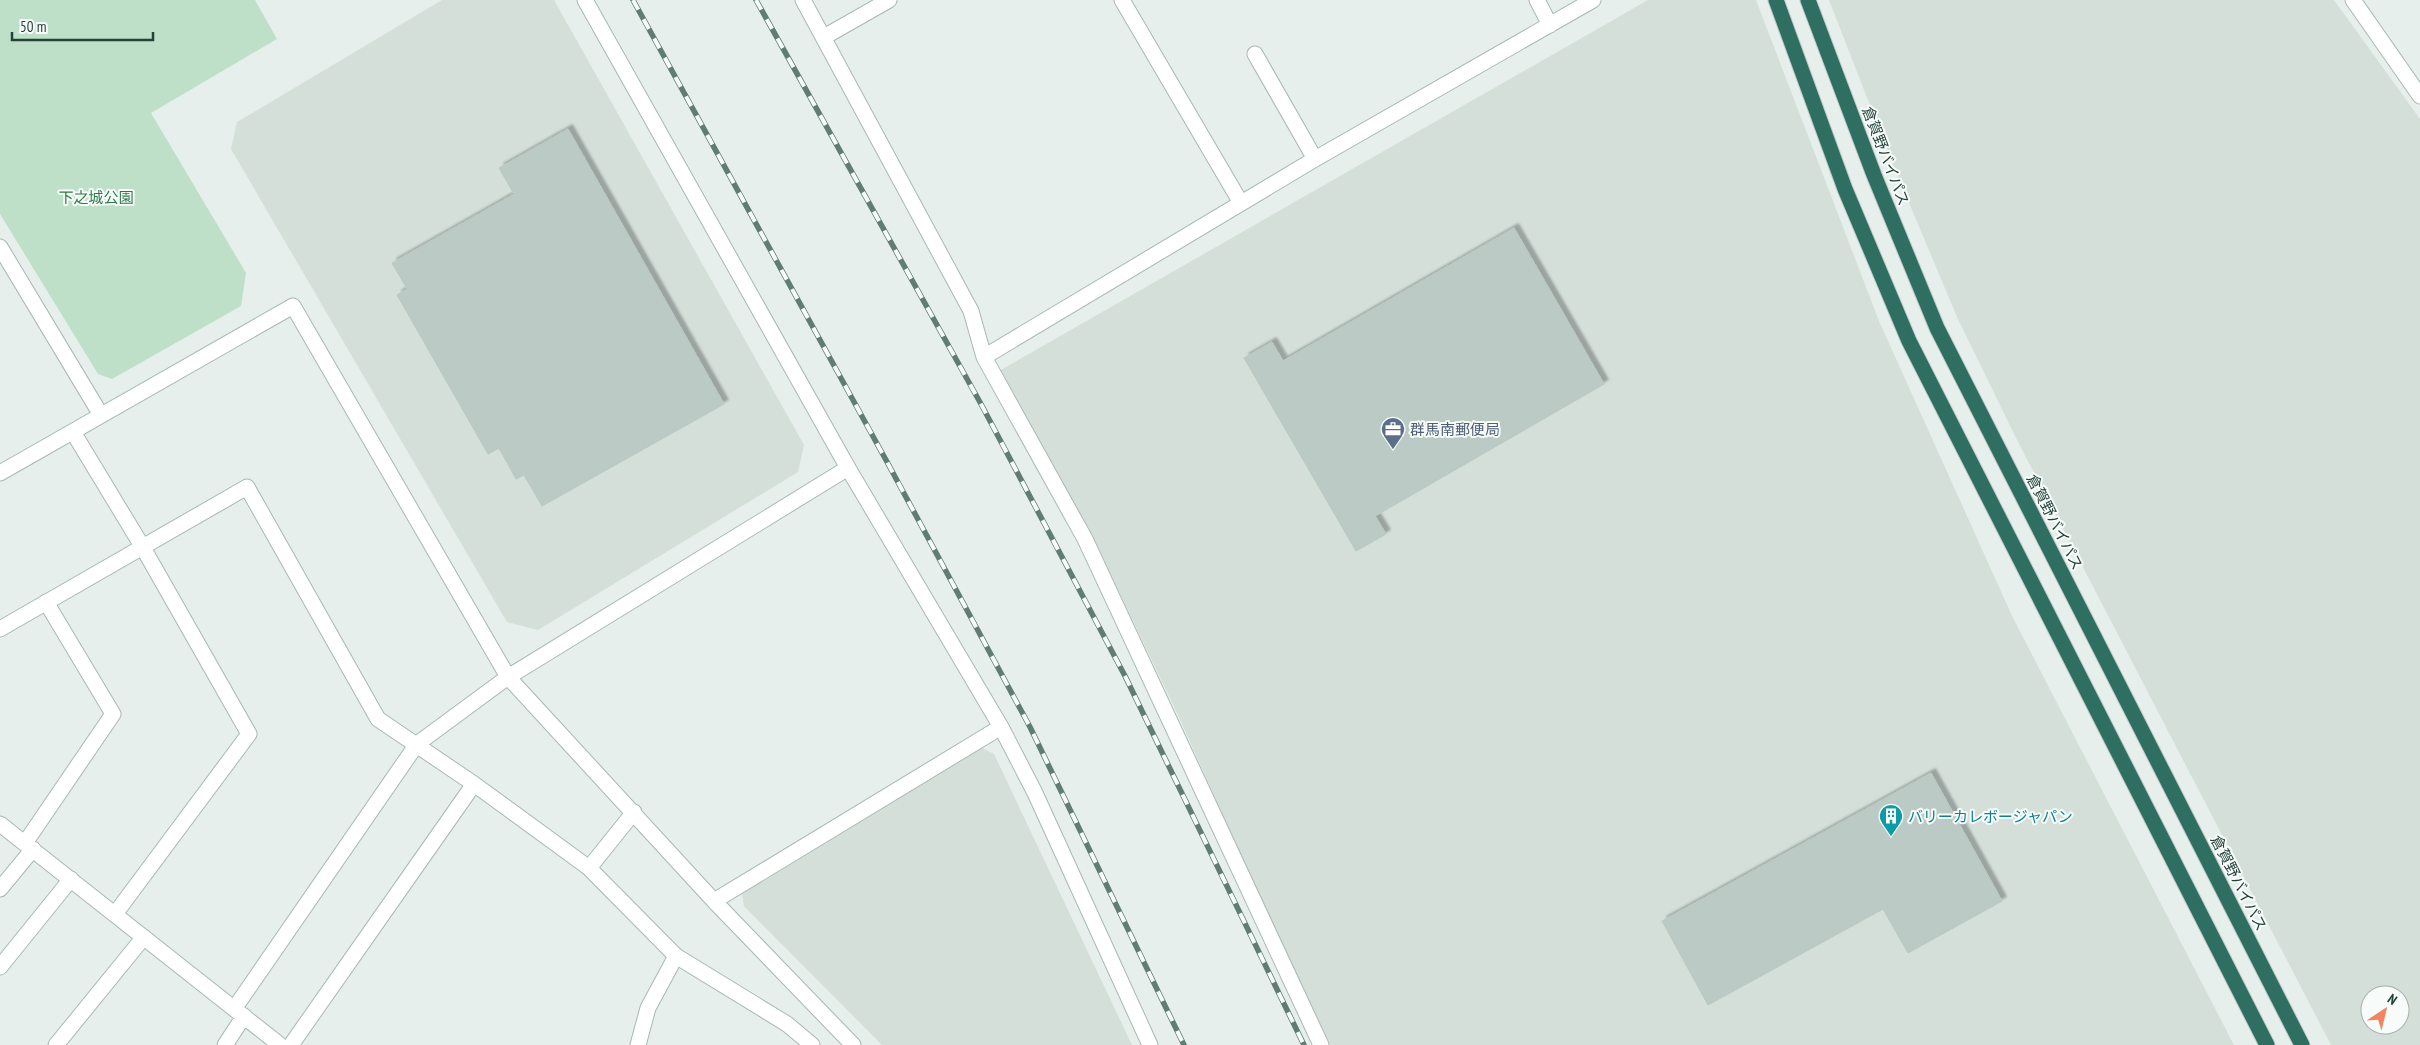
<svg xmlns="http://www.w3.org/2000/svg" width="2420" height="1045" viewBox="0 0 2420 1045" font-family="'PT Sans Narrow','Noto Sans JP',sans-serif">
<style>
.built{fill:#d4dfda;fill-rule:evenodd}
.green{fill:#bfe0c8}
.building{fill:#bbcac4;stroke:#b8c9c2;filter:url(#shadow)}
.lines{fill:none;stroke-linecap:round;stroke-linejoin:round}
.minor-casing{stroke:#a8b8b2;stroke-width:17}
.highway-casing{stroke:#c2cac8;stroke-width:17}
.minor{stroke:#fff;stroke-width:15}
.highway{stroke:#2f6f62;stroke-width:15}
.rail-casing{stroke:#5f7d75;stroke-width:5.5}
.rail{stroke:#f7fbf9;stroke-width:4;stroke-dasharray:11;stroke-linecap:butt}
.labels{text-anchor:middle;dominant-baseline:central;stroke-width:4;stroke-linejoin:round;paint-order:stroke}
.street-label{font-size:15px;fill:#24423a;stroke:#f7fbf9}
.park-label{font-size:15px;fill:#2d7a4b;stroke:#f7fbf9}
.service-label{font-size:15px;fill:#4e5e75;stroke:#f7fbf9;text-anchor:start}
.culture-label{font-size:15px;fill:#0d838f;stroke:#f7fbf9;text-anchor:start}
</style>
<defs>
<filter id="shadow"><feDropShadow dx="4.5" dy="-4.5" stdDeviation="1" flood-color="#0004"/></filter>
</defs>
<rect width="100%" height="100%" fill="#e6efeb"/>
<path class="built" d="M442 0H554L804 445 798 472 538 630 507 622 231 149 237 122Z
M1648 0H1756L1879 321 2013 618 2234 1045H1329L1308 1004 1178 715 1090 531 999 371Z
M1829 0H2334L2420 119V1045H2331L2018 442 1957 317 1894 167ZM2370 995H2400V1025H2370Z
M982 748 994 754 1132 1045H882L744 906 742 894Z"/>
<path class="green" d="M0 0H255L277 39 151 113 246 273 241 306 112 379 98 374 0 214Z"/>
<path class="building" d="M568 129 724 404 542 506 524 475 516 479 499 448 488 454 397 295 407 289 392 263 514 194 499 168Z
M1514 228 1604 384 1375 516 1386 534 1356 551 1244 358 1272 342 1283 361Z
M1931 773 2002 901 1908 953 1883 909 1708 1005 1662 921Z"/>
<g class="lines">
<g class="minor-casing">
<path id="minor" d="M585 0 848 468 1001 727 1035 793 1150 1045
M803 0 971 311 984 357 1085 539 1321 1045
M1122 0 1241 203
M1537 0 1550 25
M2353 0 2420 96
M824 37 889 0
M1255 54 1315 159
M0 247 101 415
M984 357 1315 159 1593 0
M73 432 142 546 249 734 115 914
M0 473 293 306 508 677 714 901 853 1045
M0 629 247 487 378 719 474 784 589 868 676 956 787 1024 812 1045
M0 824 280 1045
M25 843 113 714 46 602
M589 868 634 812
M0 889 33 849
M714 901 1001 727
M0 967 71 879
M234 1009 417 744 508 677 848 468
M56 1045 144 937
M225 1045 244 1016
M291 1045 474 784
M638 1045 648 1008 676 956"/>
</g>
<g class="highway-casing">
<path id="highway" d="M1776 0 1845 189 1909 341 2267 1045
M1808 0 1874 175 1937 328 2302 1045"/>
</g>
<use href="#minor" class="minor"/>
<use href="#highway" class="highway"/>
<g class="rail-casing">
<path id="rail" d="M633 0 886 460 1030 727 1184 1045
M756 0 981 404 1125 676 1304 1045"/>
</g>
<use href="#rail" class="rail"/>
</g>
<defs>
<g id="office-pin" transform="scale(1.25)"><path d="M0 17L-7.5 6A9.5 9.5 0 1 1 7.5 6Z" fill="#5c6f8a" stroke="#f7fbf9"/><path d="M-6-3h4V-5.5h4V-3h4V5H-6ZM-1-4.5V-3h2v-1.5ZM-6 0V1H6V0Z" fill="#fff"/></g>
<g id="building-pin" transform="scale(1.25)"><path d="M0 17L-7.5 6A9.5 9.5 0 1 1 7.5 6Z" fill="#0f9aa8" stroke="#f7fbf9"/><path d="M-4-6H4V6H1V3H-1V6H-4ZM-2.5-4.3h1.7v1.8h-1.7ZM.8-4.3h1.7v1.8H.8ZM-2.5-1h1.7V.8h-1.7ZM.8-1h1.7V.8H.8Z" fill="#fff"/></g>
</defs>
<g fill-rule="evenodd">
<use href="#office-pin" x="1393" y="429"/>
<use href="#building-pin" x="1891" y="816"/>
</g>
<g class="labels">
<g class="street-label">
<text transform="translate(1886 156) rotate(69)">倉賀野バイパス</text>
<text transform="translate(2055 522) rotate(63)">倉賀野バイパス</text>
<text transform="translate(2239 883) rotate(63)">倉賀野バイパス</text>
</g>
<g class="park-label">
<text x="96" y="197">下之城公園</text>
</g>
<g class="service-label">
<text x="1410" y="429">群馬南郵便局</text>
</g>
<g class="culture-label">
<text x="1908" y="816">バリーカレボージャパン</text>
</g>
</g>
<g transform="translate(2385 1010) rotate(35)"><circle r="24" fill="#f7fbf9" stroke="#a3b1ad"/>
<path d="M0-4L9 19L0 12L-9 19Z" fill="#f4845f"/>
<text y="-8" font-size="14" font-weight="bold" text-anchor="middle" fill="#24423a">N</text>
</g>
<path d="M12 32v8h141v-8" fill="none" stroke="#24423a" stroke-width="2.5"/>
<text x="20" y="32" font-size="15" fill="#24423a" stroke="#f7fbf9" stroke-width="4" paint-order="stroke">50 m</text>
</svg>
